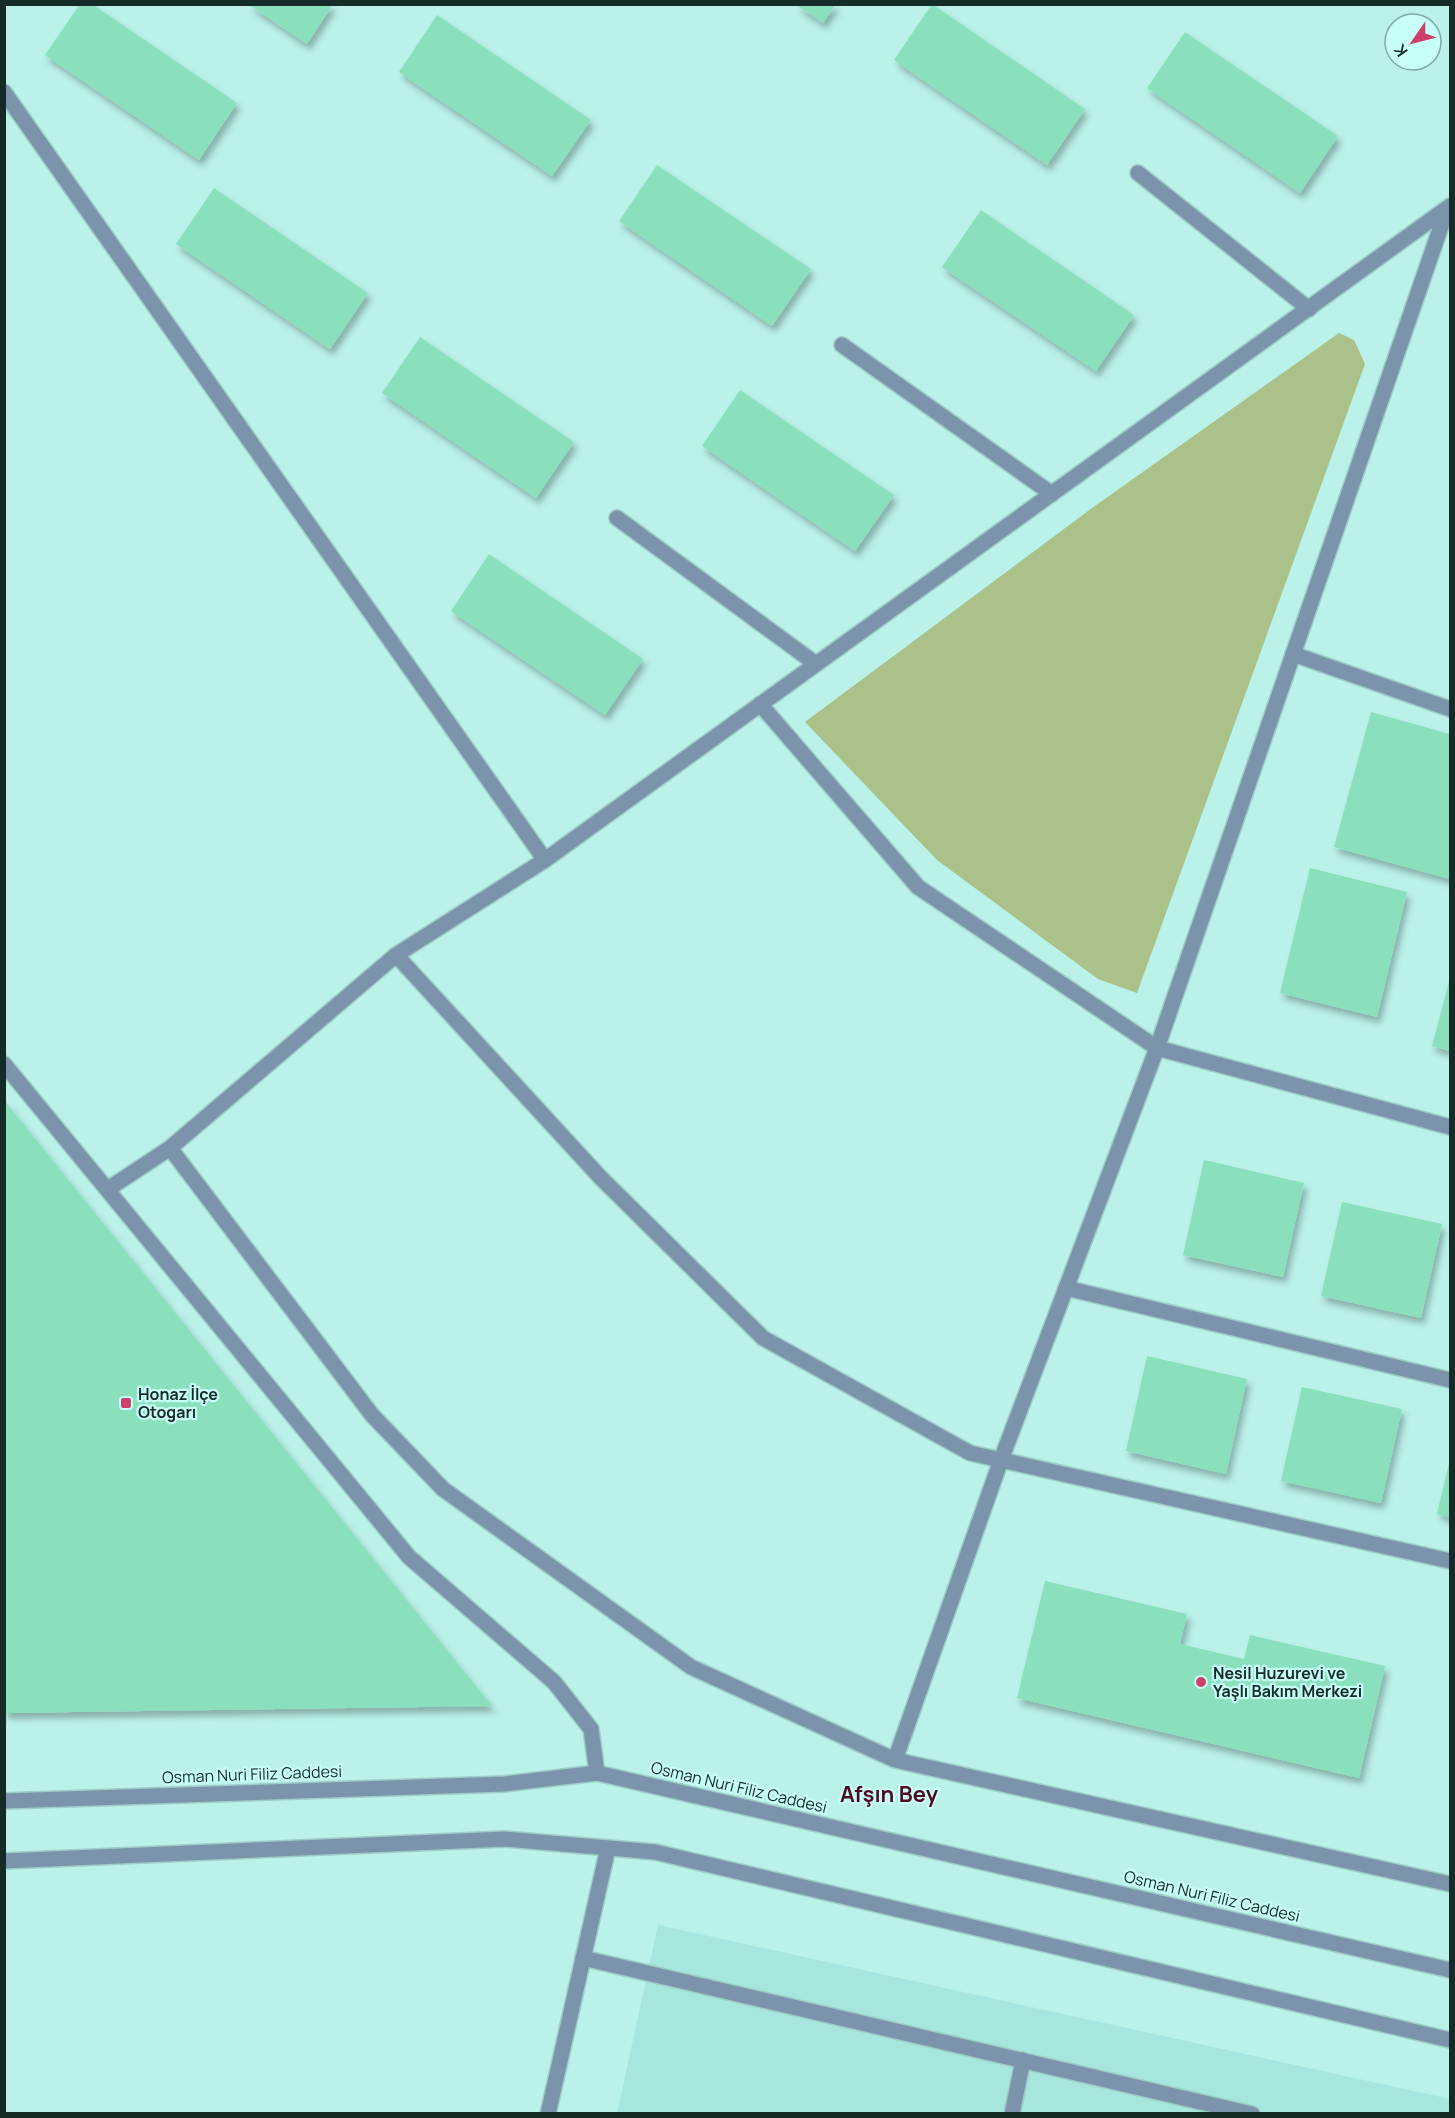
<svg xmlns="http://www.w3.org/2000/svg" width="1455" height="2118" viewBox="0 0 1455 2118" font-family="Manrope,sans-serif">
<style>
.built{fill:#a6e6de}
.green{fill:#aac189}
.building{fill:#8ae0bc;filter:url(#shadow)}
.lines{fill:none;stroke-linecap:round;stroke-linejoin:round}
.service-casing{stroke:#9ccdc6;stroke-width:18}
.minor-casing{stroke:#9ccdc6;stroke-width:18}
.tertiary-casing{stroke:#9ccdc6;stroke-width:18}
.service{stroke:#7c94ab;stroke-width:15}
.minor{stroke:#7c94ab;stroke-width:15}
.tertiary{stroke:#7c94ab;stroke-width:15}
.poi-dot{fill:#ce406c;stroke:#c7fef7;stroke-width:2}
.labels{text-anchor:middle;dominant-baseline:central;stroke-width:4.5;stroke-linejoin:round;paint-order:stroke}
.poi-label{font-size:16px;font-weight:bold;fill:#152b28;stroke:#c7fef7;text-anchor:start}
.street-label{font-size:16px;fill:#152b28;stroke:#c7fef7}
.district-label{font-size:22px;font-weight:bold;fill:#4f0a22;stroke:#c7fef7}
</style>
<defs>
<filter id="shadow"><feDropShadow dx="3.5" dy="6" stdDeviation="3" flood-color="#0004"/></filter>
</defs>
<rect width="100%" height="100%" fill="#baf1e9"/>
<path class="built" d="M658 1925 1450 2099V2114H617Z"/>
<path class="green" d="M1339 333 1354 340 1365 364 1137 993 1098 979 937 860 805 722 1092 508Z"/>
<path class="building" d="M80 4H92L237 103 199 160 45 55Z
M248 4H333L307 44Z
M795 4H836L823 23Z
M932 4 1085 109 1047 165 894 60Z
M437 15 591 120 552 176 399 72Z
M1185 32 1338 136 1300 193 1147 88Z
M657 165 811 269 772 326 619 221Z
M214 188 368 293 330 349 176 244Z
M981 210 1134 315 1096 371 942 267Z
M420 337 574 442 536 498 382 393Z
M740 390 894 495 855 551 702 446Z
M489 554 643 659 605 715 451 611Z
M1371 712 1450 734V879L1334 847Z
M1310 868 1407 892 1377 1017 1280 993Z
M1450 978V1051L1432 1046Z
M4 1100 492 1706 4 1713Z
M1204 1160 1304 1183 1283 1277 1183 1255Z
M1342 1202 1442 1224 1421 1318 1321 1296Z
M1147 1356 1247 1379 1226 1474 1126 1451Z
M1302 1387 1402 1409 1381 1503 1281 1481Z
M1450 1459V1517L1437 1514Z
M1045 1581 1187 1614 1180 1644 1244 1659 1250 1635 1385 1666 1359 1778 1017 1698Z"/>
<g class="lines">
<g class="service-casing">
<path id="service" d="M1138 173 1309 309
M842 345 1052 494
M617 518 816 664
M1293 654 1450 709
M1066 1288 1450 1380
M583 1958 1252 2114
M1012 2114 1023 2060"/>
</g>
<g class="minor-casing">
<path id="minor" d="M4 92 545 860
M760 704 918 887 1157 1048 1450 1127
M396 955 600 1177 763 1338 970 1453 1450 1561
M4 1064 409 1557 554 1682 591 1729 597 1773
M170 1148 372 1415 443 1489 691 1667 895 1760 1450 1884
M108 1189 170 1148 396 955 545 860 1450 206
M895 1760 1001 1460 1157 1048 1447 209
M548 2114 608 1848"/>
</g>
<g class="tertiary-casing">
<path id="tertiary" d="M4 1801 504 1784 597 1773 1450 1970
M4 1861 505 1839 655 1852 1450 2040"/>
</g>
<use href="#service" class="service"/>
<use href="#minor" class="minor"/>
<use href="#tertiary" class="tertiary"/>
</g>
<g class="poi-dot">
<rect x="120" y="1397" width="12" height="12" rx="3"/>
<circle cx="1201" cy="1682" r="6"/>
</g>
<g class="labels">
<g class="poi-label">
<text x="138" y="1394">Honaz İlçe<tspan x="138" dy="18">Otogarı</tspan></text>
<text x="1213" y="1673">Nesil Huzurevi ve<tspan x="1213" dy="18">Yaşlı Bakım Merkezi</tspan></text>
</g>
<g class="street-label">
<text transform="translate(252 1774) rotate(-2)">Osman Nuri Filiz Caddesi</text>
<text transform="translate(739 1787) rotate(13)">Osman Nuri Filiz Caddesi</text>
<text transform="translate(1212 1896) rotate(13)">Osman Nuri Filiz Caddesi</text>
</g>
<g class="district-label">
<text x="889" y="1794">Afşın Bey</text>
</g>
</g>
<rect width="1455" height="2118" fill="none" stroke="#152b28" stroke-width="12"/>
<g transform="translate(1413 42) rotate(235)"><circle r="28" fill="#c7fef7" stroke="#80aaa4" stroke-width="1.5"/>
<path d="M0-4.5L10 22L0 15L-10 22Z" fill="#ce406c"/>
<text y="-9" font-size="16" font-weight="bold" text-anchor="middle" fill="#152b28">K</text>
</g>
</svg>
